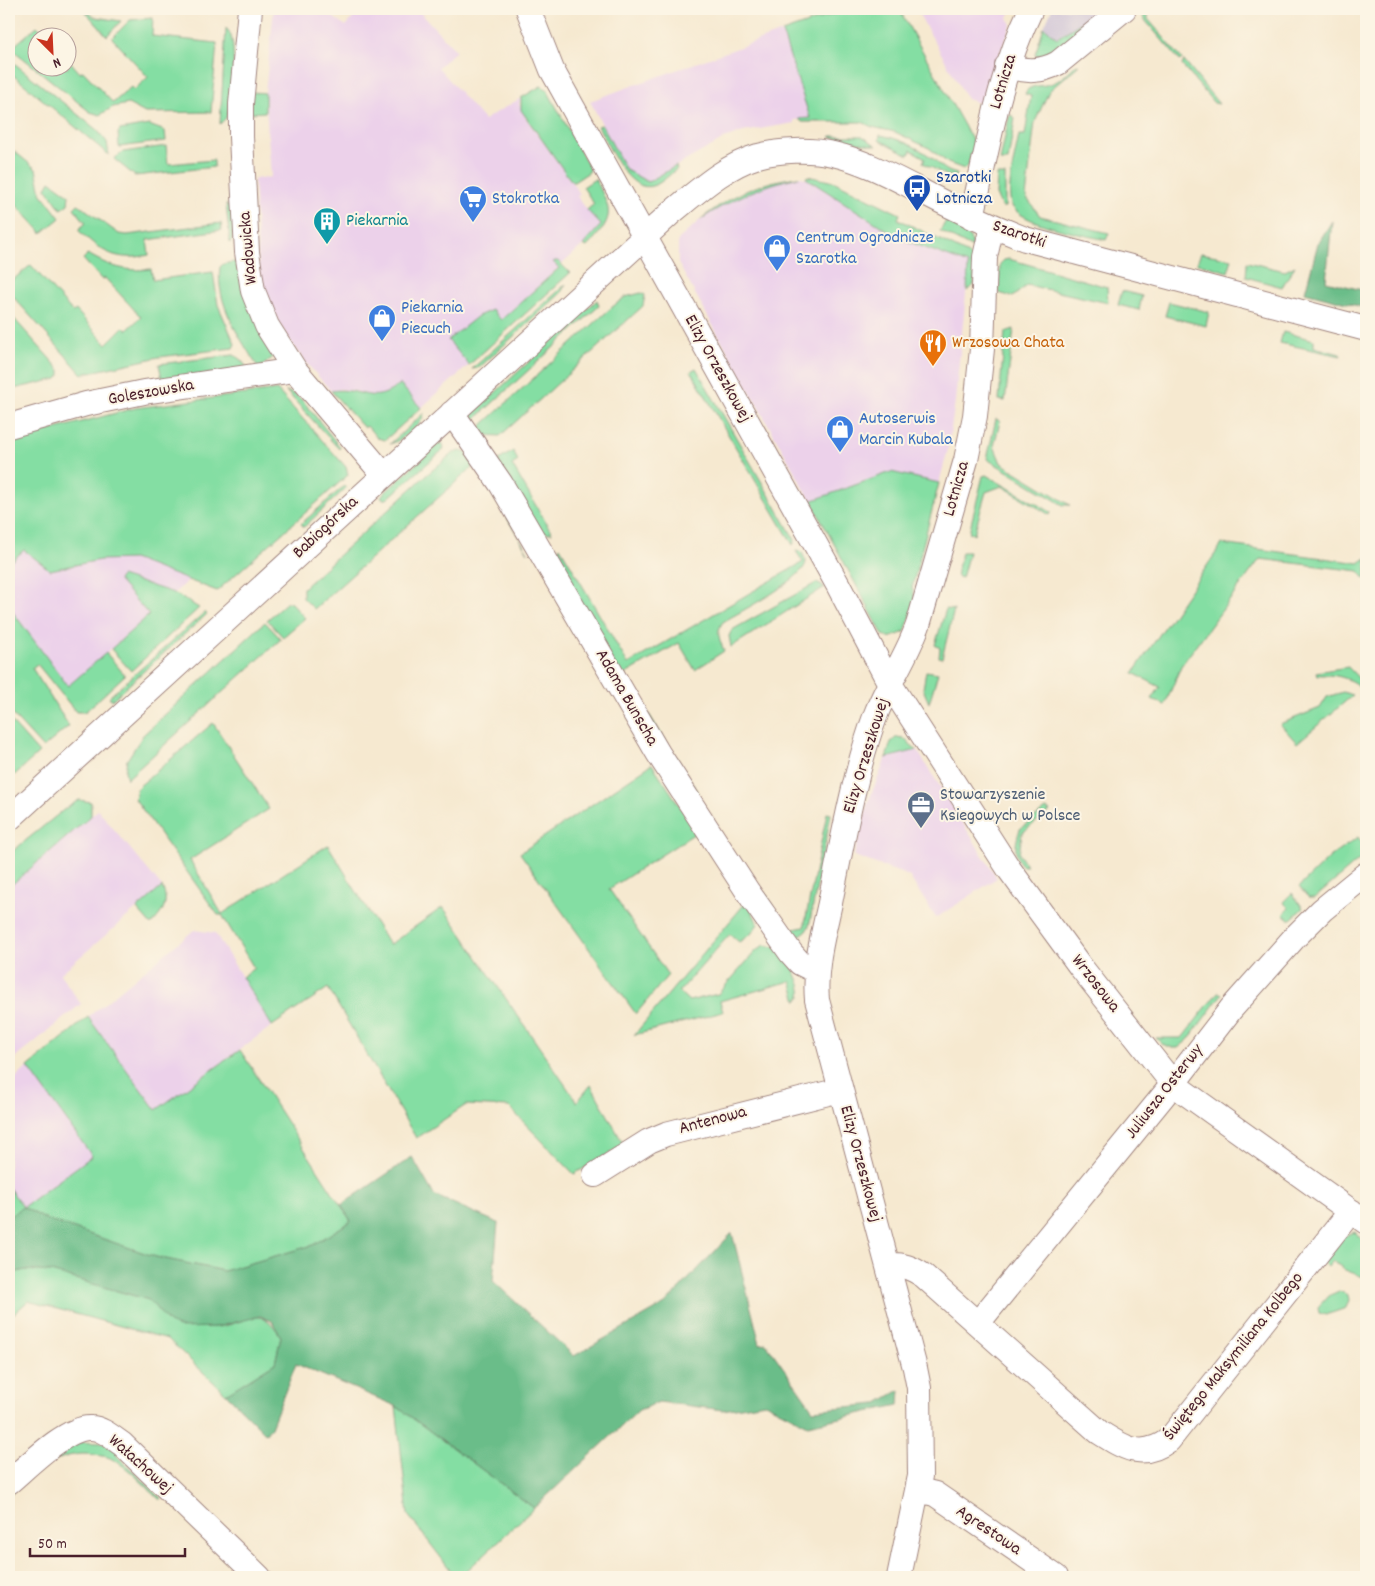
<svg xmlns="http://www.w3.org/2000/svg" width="1375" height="1586" viewBox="0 0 1375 1586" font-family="Dekko,sans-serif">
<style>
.built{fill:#ecd1ea}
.industrial{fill:#cbbfd5}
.green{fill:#84dea3;stroke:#677e67}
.forest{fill:#6bbd89;stroke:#5a6e5a}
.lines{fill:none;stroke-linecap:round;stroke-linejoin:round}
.minor-casing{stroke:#a0847e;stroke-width:26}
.minor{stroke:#fff;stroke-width:24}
.labels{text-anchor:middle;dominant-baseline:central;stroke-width:4;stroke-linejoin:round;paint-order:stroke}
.street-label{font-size:18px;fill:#4a1f2b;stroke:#fcf5e5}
.transit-label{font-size:18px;fill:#164399;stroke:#fcf5e5;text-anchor:start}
.shop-label{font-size:18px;fill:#366cbe;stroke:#fcf5e5;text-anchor:start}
.culture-label{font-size:18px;fill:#0d838f;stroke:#fcf5e5;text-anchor:start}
.food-label{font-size:18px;fill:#c56008;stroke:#fcf5e5;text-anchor:start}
.service-label{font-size:18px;fill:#4e5e75;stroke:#fcf5e5;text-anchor:start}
</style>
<rect width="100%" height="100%" fill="#fcf5e5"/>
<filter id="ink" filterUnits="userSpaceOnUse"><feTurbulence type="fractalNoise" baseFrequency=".02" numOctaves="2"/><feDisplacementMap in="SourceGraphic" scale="10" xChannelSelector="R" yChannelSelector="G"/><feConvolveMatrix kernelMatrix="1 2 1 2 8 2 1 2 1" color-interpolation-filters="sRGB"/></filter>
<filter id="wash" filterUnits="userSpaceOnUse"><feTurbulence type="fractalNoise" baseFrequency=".0096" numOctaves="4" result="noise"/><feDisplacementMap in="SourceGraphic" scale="20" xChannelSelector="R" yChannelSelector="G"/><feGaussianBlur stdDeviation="1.12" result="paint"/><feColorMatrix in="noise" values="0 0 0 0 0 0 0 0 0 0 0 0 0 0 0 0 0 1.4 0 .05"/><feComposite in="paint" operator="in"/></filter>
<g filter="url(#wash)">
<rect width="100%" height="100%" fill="#f6e9d0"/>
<path class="built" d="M274 9H321L346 26 361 9H417L456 51 438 67 484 120 521 98 519 104 525 117 580 194 577 196 587 210 601 225 583 245 501 320 448 340 469 365 421 408 400 385 385 395 375 397 355 391 341 389 331 391 302 358 280 325 266 297 259 274 254 179 271 177 265 93Z
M916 9H1012L1008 17 1011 25 993 71 984 105 967 99Z
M782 32 810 118 794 120V123L743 132 724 139 648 182 626 170 590 101Z
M799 177 806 178 899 238 969 264 955 401 948 449 939 483 891 472 811 501 678 263V240L700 220 726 202 769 183Z
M24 550 50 570 100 560 133 559 189 580 68 686 9 607V563Z
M917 750 997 878 936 918 909 876 854 856 868 802 886 758Z
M98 810 162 887 60 974 81 1004 9 1063V887Z
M194 930 215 933 272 1026 156 1110 88 1017Z
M28 1067 92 1156 23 1207 9 1188V1084Z"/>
<path class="industrial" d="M1052 9H1102L1057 38 1044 27Z"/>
<path class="green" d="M83 9 95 17 121 21 107 36Z
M848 9H899L975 145 974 154 971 153 968 166 964 169 948 163 929 148 895 132 872 127 862 122H802L799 119 810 118 782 32Z
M1102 9H1113L1067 48 1040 58 1035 54 1044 27 1057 38Z
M1148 11V19L1182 59 1180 61 1144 19 1143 15Z
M153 18 152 36 217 43 211 112 145 113 128 104 113 107 100 115 90 112 13 50V47L37 26 48 37 38 38V68H68V59L80 73 83 71 113 103 131 87 134 90 148 77 112 38 130 20Z
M226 28C240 39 230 94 228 112L226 118 220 124Z
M9 59 97 130 107 142 109 155 14 76 9 81Z
M1184 61 1219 104 1214 103 1182 65Z
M1077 64 1079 65 1049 91 1035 122 1026 197 1040 216 1109 233 1106 240C1085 235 1018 224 1011 204 1006 188 1016 152 1019 135H1025L1031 96 1025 94C1028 84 1041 87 1050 84 1061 81 1068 72 1077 64Z
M541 86 547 90 590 169 589 172 574 182H572L521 110V98Z
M252 92 265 93V112L250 113Z
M1011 115 1015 118 1008 161H1000L1009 117Z
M149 125 165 131 166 141 119 147 118 133 120 130Z
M602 125 626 170 648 182 676 166 677 169C670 174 663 182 655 185 629 197 608 144 598 126Z
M880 135C897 138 916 146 931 157 941 165 944 171 957 174L956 177 946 175 923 163 925 158 911 150 909 155 879 140Z
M831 136H862L877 146 830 137Z
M166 146 168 164 214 160V167L135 176 114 159 123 152Z
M9 147 36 169 41 193 60 218 42 233 9 197Z
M997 175H1005V207H1002L996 195Z
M807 176 835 182 900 214 898 219 968 254 975 262 974 284 967 291 968 264 899 238 806 178Z
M797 177H799C762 185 731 199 700 220 729 196 759 182 797 177Z
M595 179C614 214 614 217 587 247L583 245 601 225 587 210 594 204 583 187Z
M50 181 69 195 68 204 61 209 46 188Z
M78 204 119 234 127 235 221 223 222 230 147 240 149 255C115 262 102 252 78 230L86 223 74 208Z
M226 204C238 211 237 233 230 243Z
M946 221C959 227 971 232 973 248L940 231Z
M1201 253 1232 259 1228 272 1197 263Z
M88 254C110 267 126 272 151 269L153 280 213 272 218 305 235 344 233 348 159 357 82 374 9 292V283L31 265 73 312 76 310 106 344 123 327 127 330 141 317 105 278 102 280 83 259Z
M1009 259 1107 287 1108 303 1027 285 1013 297 999 293 1000 264 1004 260Z
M239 261 275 350 272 358 259 369C241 339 215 304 220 267L223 264Z
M555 261H558L570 273 469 365 448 340 478 316 492 310 501 320 559 268 553 262Z
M1247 262 1285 271 1295 266 1282 287 1246 277Z
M566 284 560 294 480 367 472 369Z
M1122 291 1142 296 1139 310 1118 305Z
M641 293 645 295 643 306 500 436 481 435 478 429 482 425 611 308 625 297Z
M597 300 599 306 474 420 472 415 475 411Z
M1169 302 1209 312 1206 326 1165 316Z
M9 313 60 370V375L57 379 9 390Z
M1014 329 1005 401 999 400 1005 332Z
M1283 332 1314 340V347L1340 354 1341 356 1280 343Z
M234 355 241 360 249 370 162 379 159 364Z
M696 368 795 540 793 545 691 371Z
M400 384 421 408 385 440 377 438 367 426 364 428 331 391C362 386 372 408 400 384Z
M277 390 346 467 348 475 217 591 133 559 100 560 50 570 24 550 9 563V441L135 408Z
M286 391 296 395 303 401 340 447 339 449Z
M424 413C423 425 401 441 390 444Z
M996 419 1000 421 994 446 1001 463 1070 505H1063L987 459Z
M439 443 443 444 444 449 387 499H383L381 496Z
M460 451 473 455 528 553 475 465 314 609 303 598V588L423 478 453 453Z
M513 451 518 461 512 465 552 533 535 532 494 463Z
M891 472 939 483 912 588 916 601 905 632 889 638 883 635 811 501Z
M986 475 1051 512 1050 515 1002 486 986 492 974 534 969 532 983 476Z
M344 486 346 488 304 527 301 524Z
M1222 544 1359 563 1366 558V580L1359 571 1260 559 1181 666 1165 705 1152 699 1160 687 1133 673Z
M560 547 628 664 803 562 796 551H801L806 561C807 578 739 612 723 622 715 632 720 640 724 651L695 670 679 643 624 675 698 792 689 791 552 561Z
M962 552H969L962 578 956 576Z
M121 576 174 593 199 608 131 671 111 649 149 615 118 580Z
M816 583 825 587 731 647 729 636 732 630Z
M287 602 291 603 305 618 283 637 267 620Z
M9 607 68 686 106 653 125 675 85 712H76L37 664 32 668 69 726 43 748 9 711Z
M946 609 954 610 942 658 939 657 940 648 935 645Z
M205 612 207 614 112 700 109 697Z
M265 622 281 639 127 779 125 771 127 760 143 735Z
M1348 667 1366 686V692C1351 678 1338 674 1317 675L1316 672Z
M926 671 938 673 929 703 923 689Z
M1343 692 1353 695 1297 743 1280 724 1320 708 1327 697Z
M9 719 39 753 9 780Z
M213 723 269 809 190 860 222 914 328 845 389 945 443 907 577 1102 591 1085 624 1145 574 1174 509 1107 466 1105 416 1138 328 988 272 1026 242 977 254 968 222 915H218L135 799 137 788Z
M897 737 903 738 917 750 886 758 891 742Z
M652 764 697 832 609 889 668 975 636 1014 520 853Z
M79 800 91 802V816L9 887V854L66 808Z
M1046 809 1050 811 1022 833 1019 854 1027 866H1023C1012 856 1016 841 1020 829Z
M827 813 831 814 809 926 806 931 795 939 764 901V892L789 930 804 927Z
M1358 837 1366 849V854L1315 898H1309L1299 887 1330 857Z
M162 887C170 903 162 913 151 925L137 909Z
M1292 893 1303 908 1290 920 1283 914 1289 908 1283 902Z
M747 901 758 924 751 934 739 942 730 934 679 992 689 1001 718 994 756 951 764 945C768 946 773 946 776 948 787 954 804 984 801 996L797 1001 791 981 720 1001 723 1012 634 1035Z
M1218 992 1222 994 1188 1040 1178 1048H1173L1162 1044 1156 1038H1182Z
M88 1017 156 1110 240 1050 351 1221 313 1245 224 1271 156 1257 45 1219 23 1207 9 1217V1188L23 1207 92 1156 28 1067Z
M1355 1232 1366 1244V1278L1345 1270 1333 1261 1328 1267 1323 1262 1344 1236Z
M25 1270 51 1272 149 1300 169 1323C184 1324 201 1328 217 1327 248 1324 260 1301 281 1337L275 1363 226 1394 168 1339 28 1301 9 1318V1274Z
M1339 1291 1348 1295 1349 1300 1346 1308 1326 1315 1319 1313 1318 1307 1328 1296Z
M396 1406 534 1508 460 1577H456L408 1515Z
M75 1442 103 1443 119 1450 116 1455 161 1498 160 1500C145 1486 129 1467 110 1458 106 1456 100 1456 95 1455 59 1449 34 1473 9 1496V1488Z"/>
<path class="forest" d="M1332 221 1326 281 1366 291V308L1305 292 1318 243Z
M412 1157 434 1195 498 1223 493 1281 574 1356 665 1304 732 1233 760 1344 766 1343 813 1410 876 1404 900 1390 899 1405 808 1425 765 1403 723 1410 659 1402 639 1410 534 1508 396 1406 296 1364 271 1427 266 1434 226 1394 275 1363 281 1337 272 1321 260 1316 217 1327 181 1328 169 1323 149 1300 51 1272 25 1270 9 1274V1217L23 1207 45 1219 156 1257 224 1271 313 1245 351 1221 341 1205Z"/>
</g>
<g filter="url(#ink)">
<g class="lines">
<g class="minor-casing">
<path id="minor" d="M250 9 241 104V137L247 252 253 291 267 326 295 370 383 474
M528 9 552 70 838 585 890 684 1009 869 1080 966 1173 1084 1366 1222
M1007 66C1026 72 1041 72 1058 63L1124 9
M972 217C988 146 999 75 1031 9
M452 413 501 484 658 753 748 892 791 953 800 963 816 971
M9 426 86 404 144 392 295 370
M9 819 672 212C698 191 725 166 758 156 781 150 810 149 833 154 864 161 893 177 921 191 955 209 989 225 1025 239L1366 329
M595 1175 649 1141 666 1134 840 1090
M888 1265C903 1264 912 1268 924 1276L1099 1432C1124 1448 1142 1460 1169 1440L1351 1211
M978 1323 1173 1084 1231 1009 1295 937 1322 910 1366 874
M9 1482C27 1467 67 1426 91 1428 102 1428 113 1438 122 1444L259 1577
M918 1490 935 1494 1056 1577
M899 1577 920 1476 919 1388 915 1368 817 1000C814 967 823 935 830 903 842 843 855 770 876 714 888 683 907 656 918 625L966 460 975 416 982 349 985 257 992 226"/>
</g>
<use href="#minor" class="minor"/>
</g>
</g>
<defs>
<g id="bus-pin" transform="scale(1.4375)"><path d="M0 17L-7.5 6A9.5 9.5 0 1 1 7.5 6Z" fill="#1a4fb4" stroke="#fcf5e5"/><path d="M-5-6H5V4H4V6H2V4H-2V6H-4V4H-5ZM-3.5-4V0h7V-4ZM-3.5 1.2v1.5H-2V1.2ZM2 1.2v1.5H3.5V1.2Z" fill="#fff"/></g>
<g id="supermarket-pin" transform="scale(1.4375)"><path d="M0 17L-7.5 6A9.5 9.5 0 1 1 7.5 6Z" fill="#3f7fe0" stroke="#fcf5e5"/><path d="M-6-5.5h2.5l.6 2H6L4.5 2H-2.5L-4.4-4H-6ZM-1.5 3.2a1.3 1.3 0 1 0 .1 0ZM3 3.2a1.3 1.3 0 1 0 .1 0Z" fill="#fff"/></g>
<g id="building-pin" transform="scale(1.4375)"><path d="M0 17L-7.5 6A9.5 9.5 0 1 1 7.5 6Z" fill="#0f9aa8" stroke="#fcf5e5"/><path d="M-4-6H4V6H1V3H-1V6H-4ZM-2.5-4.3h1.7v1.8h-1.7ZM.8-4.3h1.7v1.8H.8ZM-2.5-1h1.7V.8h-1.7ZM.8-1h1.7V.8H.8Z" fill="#fff"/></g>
<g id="shop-pin" transform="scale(1.4375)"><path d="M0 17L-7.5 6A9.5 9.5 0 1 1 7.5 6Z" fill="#3f7fe0" stroke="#fcf5e5"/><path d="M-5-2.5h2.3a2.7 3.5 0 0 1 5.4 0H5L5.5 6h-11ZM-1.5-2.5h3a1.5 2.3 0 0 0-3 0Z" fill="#fff"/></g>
<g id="restaurant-pin" transform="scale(1.4375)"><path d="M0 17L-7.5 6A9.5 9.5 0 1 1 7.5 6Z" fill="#e8710a" stroke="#fcf5e5"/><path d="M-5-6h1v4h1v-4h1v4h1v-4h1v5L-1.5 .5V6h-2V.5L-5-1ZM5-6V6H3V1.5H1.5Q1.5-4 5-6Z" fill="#fff"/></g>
<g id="office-pin" transform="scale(1.4375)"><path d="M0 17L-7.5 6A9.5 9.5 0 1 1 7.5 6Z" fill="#5c6f8a" stroke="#fcf5e5"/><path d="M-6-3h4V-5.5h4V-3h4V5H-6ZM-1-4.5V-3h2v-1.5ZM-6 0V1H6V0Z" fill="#fff"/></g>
</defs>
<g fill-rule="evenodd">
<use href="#bus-pin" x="917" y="188"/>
<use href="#supermarket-pin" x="473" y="199"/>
<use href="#building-pin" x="327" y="221"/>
<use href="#shop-pin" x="777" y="248"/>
<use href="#shop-pin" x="382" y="318"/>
<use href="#restaurant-pin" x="933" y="343"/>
<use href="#shop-pin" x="840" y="429"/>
<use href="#office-pin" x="921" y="805"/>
</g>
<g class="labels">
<g class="street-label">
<text transform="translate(1004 82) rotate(-73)">Lotnicza</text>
<text transform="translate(1019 235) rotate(19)">Szarotki</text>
<text transform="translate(249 248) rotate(-95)">Wadowicka</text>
<text transform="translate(717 369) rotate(61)">Elizy Orzeszkowej</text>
<text transform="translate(151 393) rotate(-10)">Goleszowska</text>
<text transform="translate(957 489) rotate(-74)">Lotnicza</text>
<text transform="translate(326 528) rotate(-43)">Babiogórska</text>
<text transform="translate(626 698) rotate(60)">Adama Bunscha</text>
<text transform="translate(867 756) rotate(-73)">Elizy Orzeszkowej</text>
<text transform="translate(1095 984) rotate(52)">Wrzosowa</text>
<text transform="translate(1165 1092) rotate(-52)">Juliusza Osterwy</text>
<text transform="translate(713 1121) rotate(-15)">Antenowa</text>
<text transform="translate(860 1164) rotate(75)">Elizy Orzeszkowej</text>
<text transform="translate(1234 1357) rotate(-51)">Świętego Maksymiliana Kolbego</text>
<text transform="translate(140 1465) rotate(42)">Wałachowej</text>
<text transform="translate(988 1531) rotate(34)">Agrestowa</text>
</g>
<g class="transit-label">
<text x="936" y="178">Szarotki<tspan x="936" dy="21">Lotnicza</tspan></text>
</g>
<g class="shop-label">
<text x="492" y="199">Stokrotka</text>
<text x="796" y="238">Centrum Ogrodnicze<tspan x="796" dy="21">Szarotka</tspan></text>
<text x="401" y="308">Piekarnia<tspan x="401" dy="21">Piecuch</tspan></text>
<text x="859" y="419">Autoserwis<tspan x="859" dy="21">Marcin Kubala</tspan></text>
</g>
<g class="culture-label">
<text x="346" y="221">Piekarnia</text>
</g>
<g class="food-label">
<text x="952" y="343">Wrzosowa Chata</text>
</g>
<g class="service-label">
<text x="940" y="795">Stowarzyszenie<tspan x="940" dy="21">Ksiegowych w Polsce</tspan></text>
</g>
</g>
<rect width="1375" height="1586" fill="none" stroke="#fcf5e5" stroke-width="30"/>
<g transform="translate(52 52) rotate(156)"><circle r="24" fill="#fcf5e5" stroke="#b59f9b"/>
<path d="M0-4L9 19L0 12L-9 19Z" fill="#c8321e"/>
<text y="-8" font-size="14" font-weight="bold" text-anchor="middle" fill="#4a1f2b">N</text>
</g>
<path d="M30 1548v8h155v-8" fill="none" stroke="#4a1f2b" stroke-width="2.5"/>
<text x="38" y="1548" font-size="15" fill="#4a1f2b" stroke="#fcf5e5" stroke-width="4" paint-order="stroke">50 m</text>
</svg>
